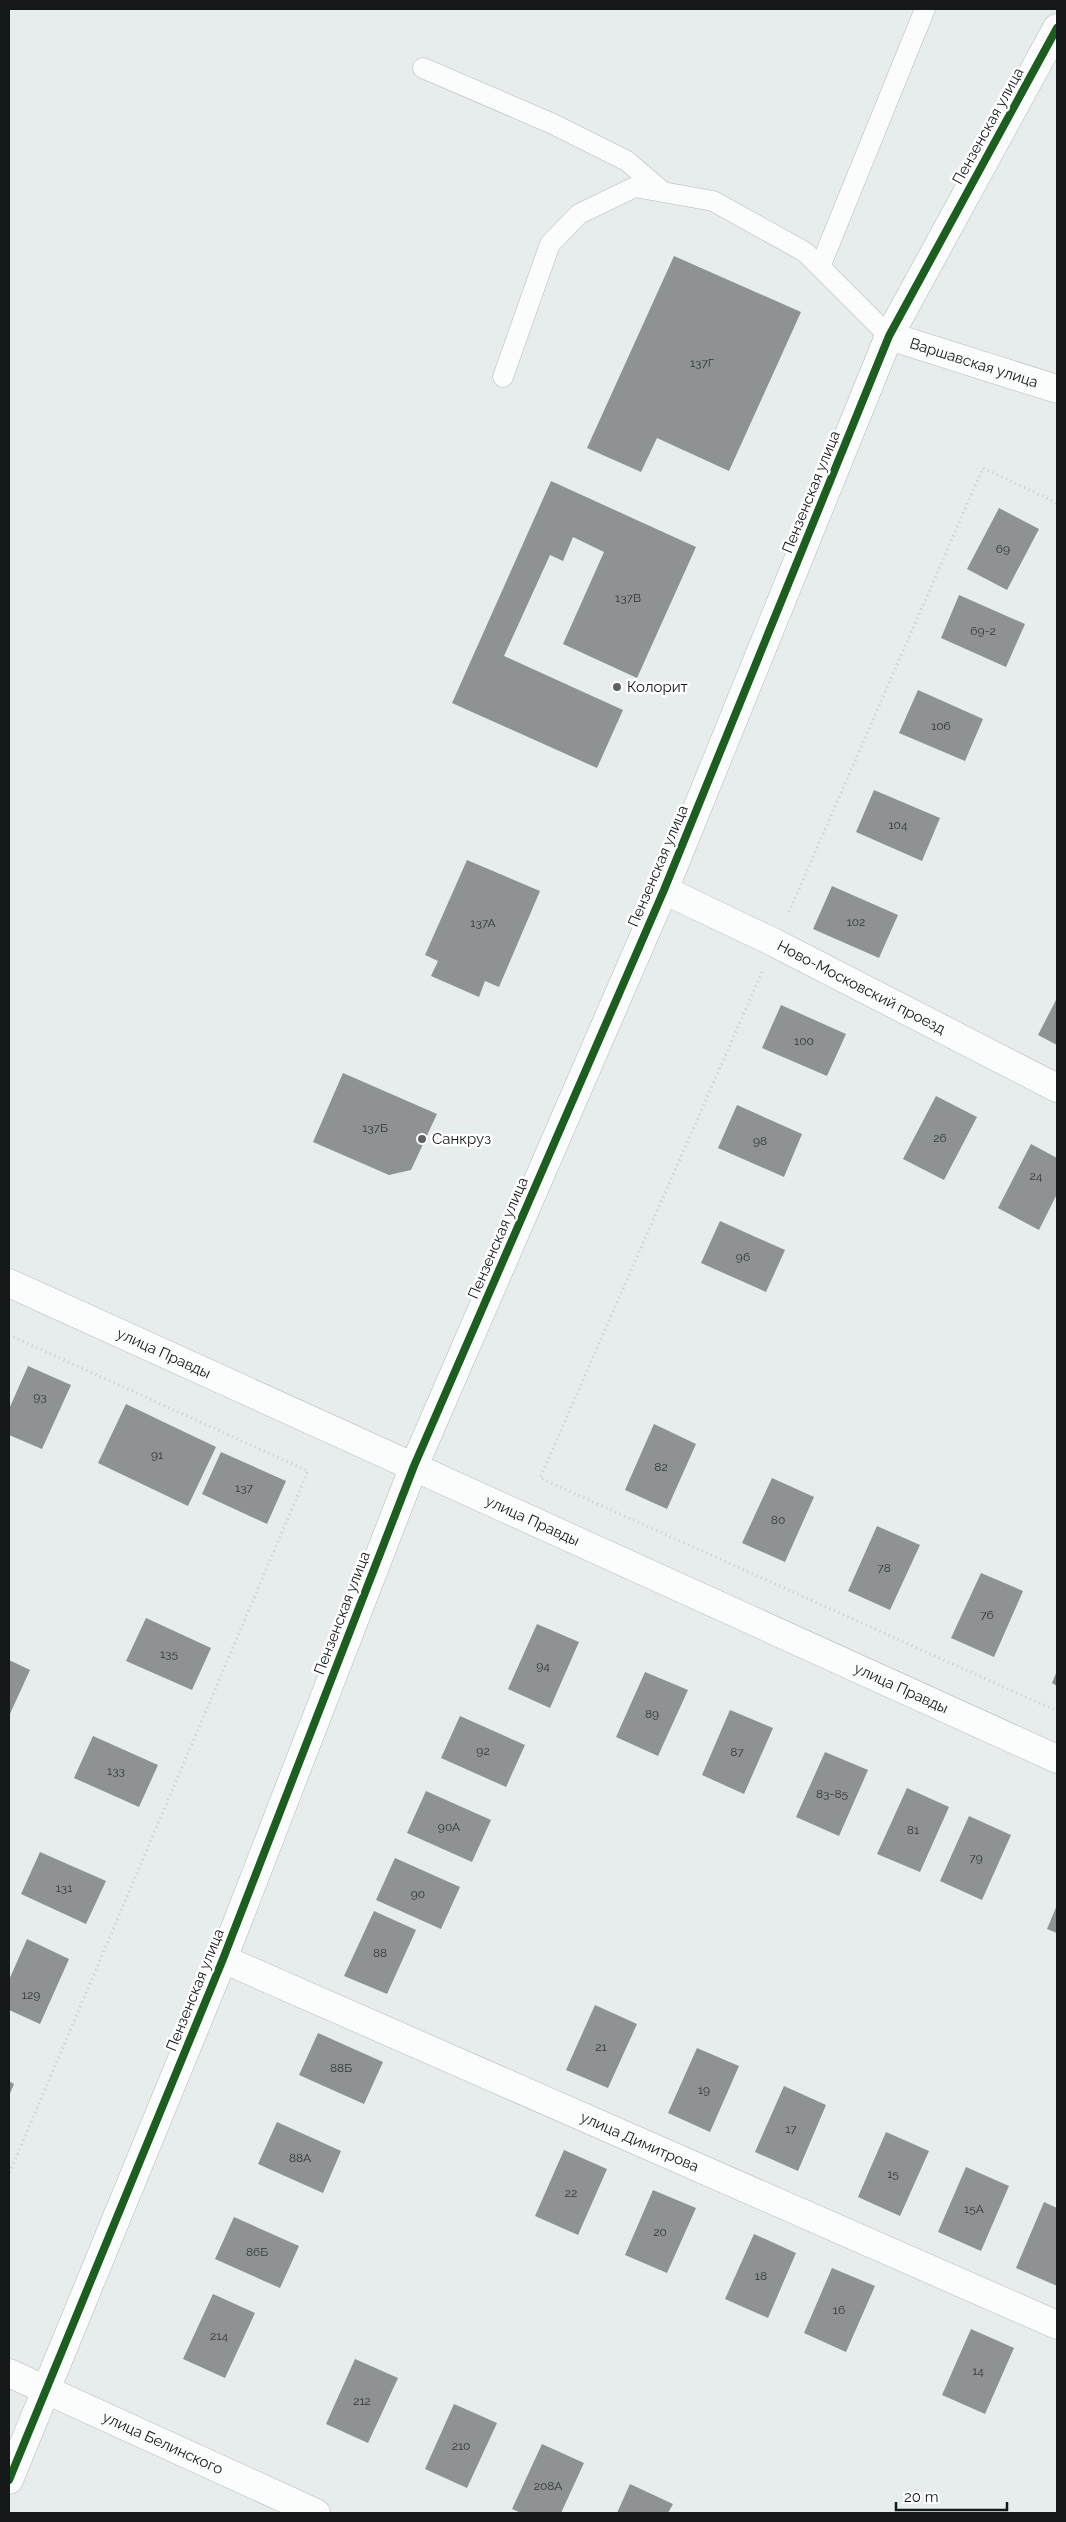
<svg xmlns="http://www.w3.org/2000/svg" width="1066" height="2522" viewBox="0 0 1066 2522" font-family="Raleway,sans-serif">
<style>
.building{fill:#8e9292}
.lines{fill:none;stroke-linecap:round;stroke-linejoin:round}
.lane-casing{stroke:#b6bab9;stroke-width:21}
.street-casing{stroke:#b6bab9;stroke-width:29}
.secondary-casing{stroke:#b6bab9;stroke-width:29}
.path{stroke:#c9cccb;stroke-width:3;stroke-dasharray:1 4;stroke-linecap:butt}
.lane{stroke:#fbfcfc;stroke-width:20}
.street{stroke:#fbfcfc;stroke-width:28}
.secondary{stroke:#fbfcfc;stroke-width:28}
.cycleway-casing{stroke:#fff;stroke-width:11}
.cycleway{stroke:#1b5e20;stroke-width:8}
.poi-dot{fill:#5e6262;stroke:#fff;stroke-width:2}
.labels{text-anchor:middle;dominant-baseline:central;stroke-width:5;stroke-linejoin:round;paint-order:stroke}
.number-label{font-size:12px;fill:#323636}
.street-label{font-size:15px;fill:#141818;stroke:#fff}
.poi-label{font-size:15px;fill:#141818;stroke:#fff;text-anchor:start}
</style>
<rect width="100%" height="100%" fill="#e7ecec"/>
<path class="building" d="M674 256 801 312 729 471 657 438 641 472 587 448Z
M551 481 696 547 637 678 563 644 604 552 573 537 563 561 550 555 504 656 623 710 597 768 452 703Z
M999 508 1039 529 1007 590 967 569Z
M959 595 1025 624 1006 667 941 638Z
M918 690 983 719 965 761 899 733Z
M874 790 940 818 922 861 856 832Z
M467 860 540 891 499 987 485 981 479 997 431 976 438 961 425 955Z
M832 886 898 915 879 958 813 929Z
M1057 998V1045L1038 1035Z
M781 1005 846 1034 827 1076 762 1048Z
M343 1073 437 1114 411 1170 389 1175 313 1142Z
M936 1096 977 1117 944 1180 903 1159Z
M737 1105 802 1134 784 1177 718 1148Z
M1031 1144 1057 1158V1194L1039 1230 998 1208Z
M720 1221 785 1250 766 1292 701 1263Z
M28 1366 71 1385 42 1449 9 1435V1409Z
M126 1404 216 1447 188 1506 98 1463Z
M654 1424 696 1444 667 1509 625 1490Z
M221 1452 286 1481 267 1524 202 1494Z
M772 1478 814 1497 785 1562 742 1543Z
M877 1526 920 1545 890 1610 848 1591Z
M981 1573 1023 1591 994 1657 951 1638Z
M146 1618 211 1648 192 1690 126 1661Z
M537 1624 579 1642 550 1708 508 1689Z
M9 1660 30 1670 9 1716Z
M1057 1671V1686L1052 1683Z
M645 1672 688 1690 658 1756 616 1737Z
M730 1710 773 1728 744 1794 702 1775Z
M460 1716 525 1745 506 1787 441 1758Z
M93 1736 158 1765 139 1807 74 1778Z
M825 1752 868 1770 839 1836 796 1817Z
M907 1788 949 1807 920 1872 877 1854Z
M426 1791 491 1820 472 1862 407 1833Z
M969 1816 1011 1835 982 1900 940 1881Z
M40 1852 106 1881 86 1924 21 1894Z
M395 1858 460 1887 441 1929 376 1900Z
M1057 1905V1933L1047 1929Z
M374 1911 416 1930 387 1994 344 1976Z
M27 1939 69 1959 40 2024 9 2010V1980Z
M595 2005 637 2024 608 2088 566 2070Z
M318 2033 383 2062 364 2104 299 2075Z
M697 2048 739 2066 710 2132 668 2113Z
M9 2081 14 2084 9 2096Z
M784 2086 826 2105 798 2171 755 2152Z
M277 2122 341 2151 323 2193 258 2164Z
M886 2132 929 2151 900 2216 858 2197Z
M564 2150 607 2169 578 2235 535 2216Z
M966 2167 1009 2186 981 2251 938 2232Z
M653 2190 696 2208 667 2273 625 2255Z
M1044 2202 1057 2208V2286L1016 2268Z
M234 2217 299 2246 280 2288 215 2259Z
M754 2234 796 2253 768 2318 725 2299Z
M832 2268 875 2286 846 2352 804 2333Z
M213 2294 255 2313 225 2378 183 2359Z
M971 2329 1014 2348 985 2414 942 2395Z
M355 2359 398 2378 368 2443 326 2424Z
M454 2404 497 2423 467 2488 425 2469Z
M542 2444 584 2463 561 2513H521L512 2509Z
M630 2484 673 2504 668 2513H617Z"/>
<g class="lines">
<g class="lane-casing">
<path id="lane" d="M423 68 553 124 627 161 663 192
M820 267 925 9
M503 377 550 244 579 214 635 187 713 201 805 252 889 336"/>
</g>
<g class="street-casing">
<g id="street">
<path id="s1" d="M889 336 1057 389"/>
<path id="s2" d="M664 890 775 943 1057 1088"/>
<path id="s3" d="M223 1959 1057 2325"/>
<path id="s4" d="M9 2373 316 2513"/>
</g>
</g>
<g class="secondary-casing">
<g id="secondary">
<path id="s5" d="M9 1283 1057 1759"/>
<path d="M9 2480 223 1959 414 1466 664 890 889 336 1057 28"/>
</g>
</g>
<path class="path" d="M789 912 983 468 1057 503
M762 972 540 1478 1057 1711
M9 1335 308 1471 9 2174"/>
<use href="#lane" class="lane"/>
<use href="#street" class="street"/>
<use href="#secondary" class="secondary"/>
<g class="cycleway-casing">
<path id="cycleway" d="M9 2480 223 1959 414 1466 664 890 889 336 1057 28"/>
</g>
<use href="#cycleway" class="cycleway"/>
</g>
<g class="poi-dot">
<circle cx="617" cy="687" r="5"/>
<circle cx="422" cy="1139" r="5"/>
</g>
<g class="labels">
<g class="number-label">
<text x="702" y="363">137Г</text>
<text x="1003" y="549">69</text>
<text x="628" y="598">137В</text>
<text x="983" y="631">69-2</text>
<text x="941" y="726">106</text>
<text x="898" y="825">104</text>
<text x="856" y="922">102</text>
<text x="483" y="923">137А</text>
<text x="804" y="1041">100</text>
<text x="375" y="1128">137Б</text>
<text x="940" y="1138">26</text>
<text x="760" y="1141">98</text>
<text x="1036" y="1176">24</text>
<text x="743" y="1257">96</text>
<text x="40" y="1397">93</text>
<text x="157" y="1455">91</text>
<text x="661" y="1467">82</text>
<text x="244" y="1488">137</text>
<text x="778" y="1520">80</text>
<text x="884" y="1568">78</text>
<text x="987" y="1615">76</text>
<text x="169" y="1654">135</text>
<text x="543" y="1666">94</text>
<text x="652" y="1714">89</text>
<text x="483" y="1751">92</text>
<text x="737" y="1752">87</text>
<text x="116" y="1771">133</text>
<text x="832" y="1794">83-85</text>
<text x="449" y="1827">90А</text>
<text x="913" y="1830">81</text>
<text x="976" y="1858">79</text>
<text x="64" y="1888">131</text>
<text x="418" y="1894">90</text>
<text x="380" y="1953">88</text>
<text x="31" y="1995">129</text>
<text x="601" y="2047">21</text>
<text x="341" y="2068">88Б</text>
<text x="704" y="2090">19</text>
<text x="791" y="2129">17</text>
<text x="300" y="2158">88А</text>
<text x="893" y="2174">15</text>
<text x="571" y="2193">22</text>
<text x="974" y="2209">15А</text>
<text x="660" y="2232">20</text>
<text x="257" y="2252">86Б</text>
<text x="761" y="2276">18</text>
<text x="839" y="2310">16</text>
<text x="219" y="2336">214</text>
<text x="978" y="2371">14</text>
<text x="362" y="2401">212</text>
<text x="461" y="2446">210</text>
<text x="548" y="2486">208А</text>
</g>
<g class="street-label">
<text transform="translate(988 126) rotate(-61)">Пензенская улица</text>
<text stroke="none"><textPath href="#s1" startOffset="89">Варшавская улица</textPath></text>
<text transform="translate(811 492) rotate(-68)">Пензенская улица</text>
<text transform="translate(658 866) rotate(-67)">Пензенская улица</text>
<text stroke="none"><textPath href="#s2" startOffset="220">Ново-Московский проезд</textPath></text>
<text transform="translate(498 1238) rotate(-67)">Пензенская улица</text>
<text stroke="none"><textPath href="#s5" startOffset="170">улица Правды</textPath></text>
<text stroke="none"><textPath href="#s5" startOffset="575">улица Правды</textPath></text>
<text transform="translate(342 1613) rotate(-69)">Пензенская улица</text>
<text stroke="none"><textPath href="#s5" startOffset="980">улица Правды</textPath></text>
<text transform="translate(195 1990) rotate(-68)">Пензенская улица</text>
<text stroke="none"><textPath href="#s3" startOffset="455">улица Димитрова</textPath></text>
<text stroke="none"><textPath href="#s4" startOffset="169">улица Белинского</textPath></text>
</g>
<g class="poi-label">
<text x="627" y="687">Колорит</text>
<text x="432" y="1139">Санкруз</text>
</g>
</g>
<rect width="1066" height="2522" fill="none" stroke="#141818" stroke-width="20"/>
<path d="M896 2502v8h111v-8" fill="none" stroke="#141818" stroke-width="2.5"/>
<text x="904" y="2502" font-size="15" fill="#141818" stroke="#ffffff" stroke-width="4" paint-order="stroke">20 m</text>
</svg>
